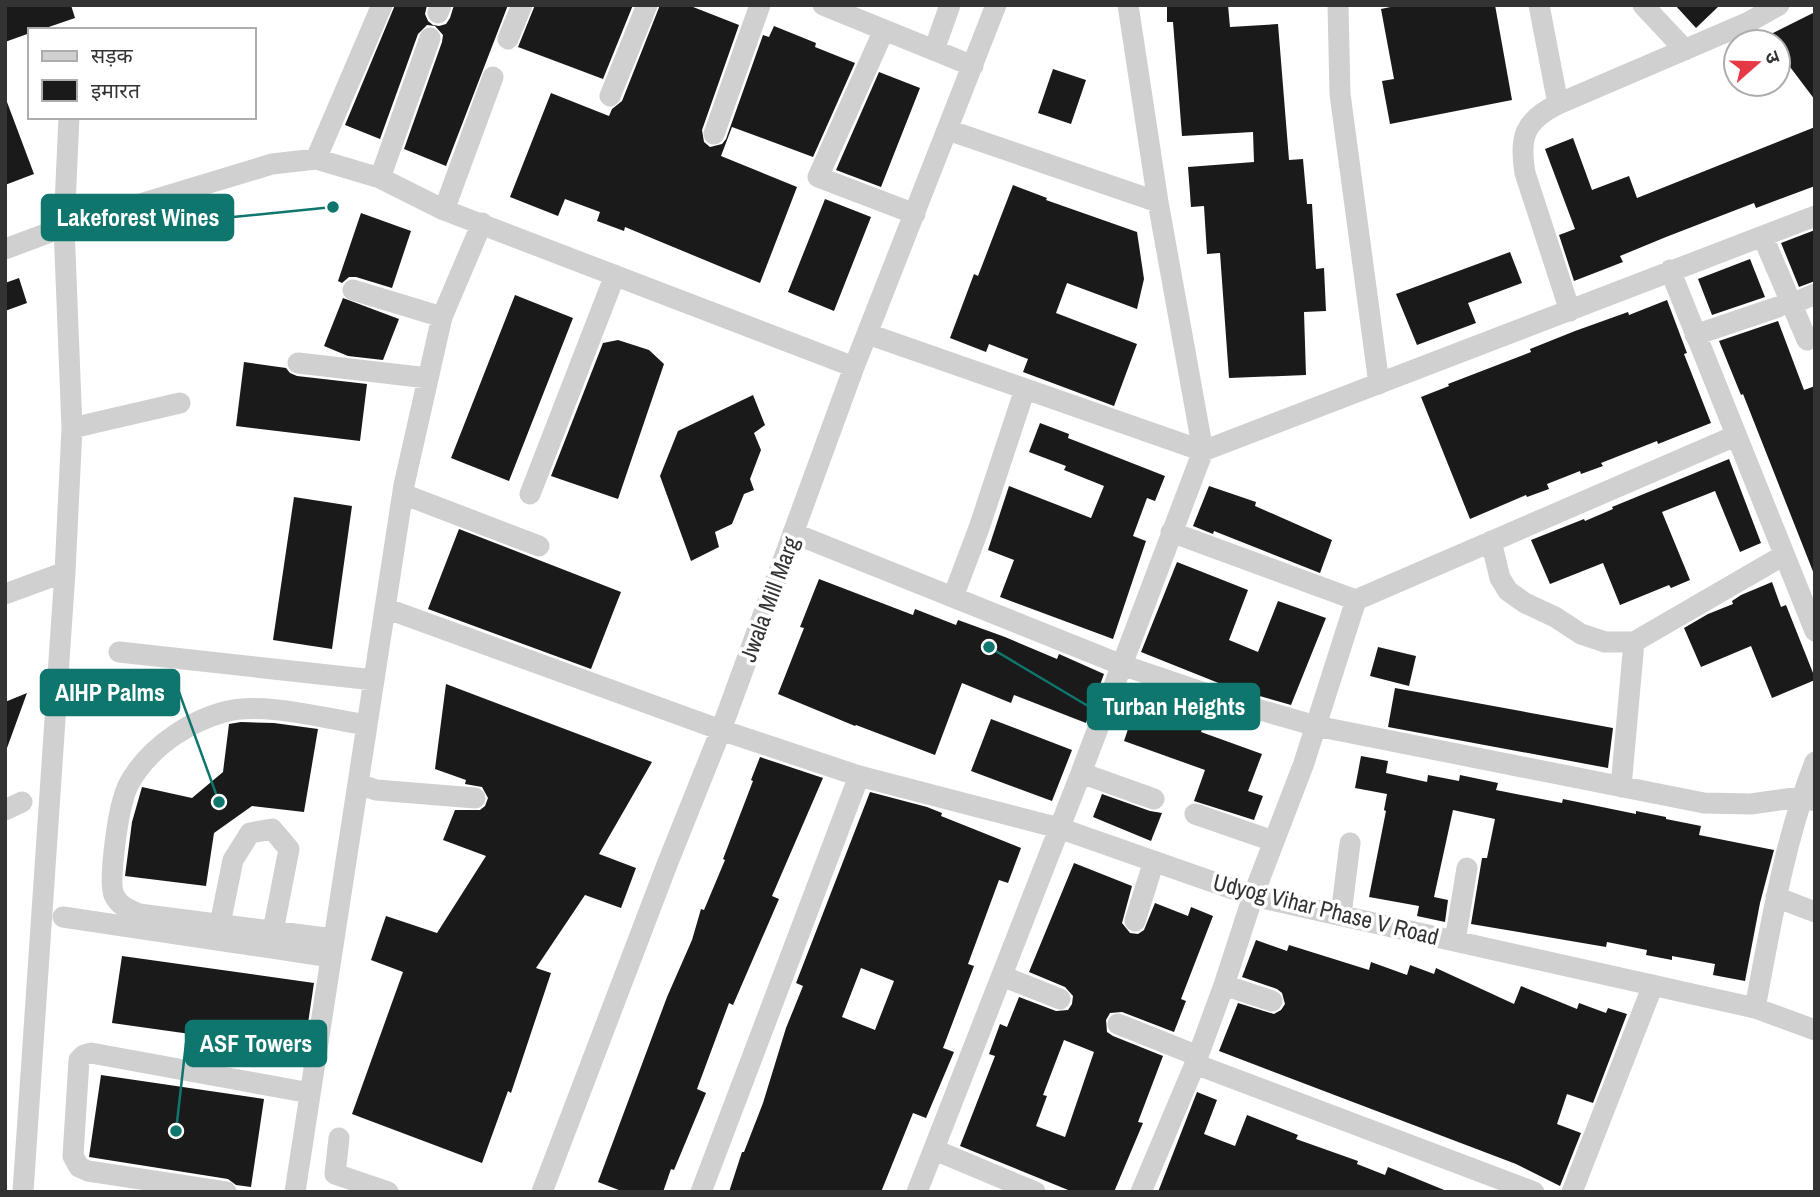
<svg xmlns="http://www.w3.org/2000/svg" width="1820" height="1197" viewBox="0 0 1820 1197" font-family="'Archivo Narrow','Noto Sans Devanagari',sans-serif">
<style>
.building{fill:#1a1a1a;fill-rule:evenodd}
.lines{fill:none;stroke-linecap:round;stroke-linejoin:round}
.minor{stroke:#d0d0d0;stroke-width:21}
.labels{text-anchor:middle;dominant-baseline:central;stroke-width:7;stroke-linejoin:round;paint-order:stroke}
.street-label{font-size:23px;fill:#333;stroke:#fff}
.leader{fill:none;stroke:#0f766e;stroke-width:2.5}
.callout-dot{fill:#0f766e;stroke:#fff;stroke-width:2.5}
.callout{fill:#0f766e;stroke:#0f766e;stroke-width:2.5}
.callout-label{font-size:24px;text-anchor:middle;font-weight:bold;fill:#fff}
</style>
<rect width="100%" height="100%" fill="#fff"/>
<path class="building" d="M5 5H71L75 18 40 30H30V33L5 42Z
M395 5H427L425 14 428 21 433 25 439 26 446 24 450 18 454 5H508L446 166 404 149 442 42 443 35 435 26 427 25 418 34 380 139 345 125Z
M535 5H633L603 79 518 47Z
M660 5H688L739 25 702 130 704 142 710 147 722 144 726 139 763 35 769 37 774 26 816 43 815 47 855 63 813 157 732 127 721 156 797 187 760 283 625 227 624 231 597 221 600 212 565 199 558 216 510 197 551 93 609 116 612 109 622 101Z
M1167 5H1228L1230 27 1278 24 1289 160 1303 159 1307 204H1312L1316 269 1324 268 1326 311 1304 312 1306 375 1229 378 1220 253 1207 254 1204 206 1191 207 1188 167 1254 162 1253 132 1182 136 1173 22H1167Z
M1400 5H1495L1512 100 1390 124 1382 81 1394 79 1381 9Z
M1675 5H1720L1696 28Z
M1815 12V100L1778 51V42H1771L1767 36Z
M1053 69 1086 80 1071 124 1038 113Z
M879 72 920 88 881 187 836 170Z
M5 102H7L34 174 5 185Z
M1815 127V186L1756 208 1754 203 1666 237 1620 256 1623 262 1574 281 1559 235 1575 229 1545 149 1573 138 1592 190 1629 176 1637 198Z
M1013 185 1047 198 1046 200 1137 232 1144 279 1137 309 1067 283 1056 313 1137 344 1114 406 1023 372 1028 359 989 344 986 352 950 338 974 274 978 276Z
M825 199 871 217 834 311 788 292Z
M361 213 411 231 392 288 356 277H349L342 283 338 281Z
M1815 230V281L1799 287 1781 243Z
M1510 252 1522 283 1468 303 1476 323 1417 345 1396 294Z
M1750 259 1765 297 1712 315 1698 279Z
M19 278 27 303 5 311V283Z
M515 295 573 318 509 481 451 458Z
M343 298 399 319 383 360 348 356 324 346Z
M1667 300 1687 353 1684 354 1711 423 1658 444 1657 441 1601 463 1603 466 1581 474 1580 471 1547 484 1549 489 1527 497 1526 495 1470 519 1421 397 1449 386 1448 384 1531 352 1530 349 1575 331 1628 312 1629 315Z
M1778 321 1804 390 1815 386 1814 574 1743 394 1741 395 1719 341Z
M618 340 649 350 664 364 618 499 551 476 603 343Z
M244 362 286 368 290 373 297 376 367 384 360 441 236 426Z
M753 395 765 425 754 433 761 450 750 479 754 490 744 494 732 524 715 532 719 547 691 561 660 476 678 431Z
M1040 423 1069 434 1068 438 1165 476 1155 501 1147 498 1133 536 1146 541 1113 639 1000 597 1014 560 988 550 1009 486 1091 518 1104 486 1064 470 1066 466 1029 452Z
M1729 459 1761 543 1740 552 1715 491 1662 512 1690 580 1671 588 1669 585 1620 605 1603 563 1550 584 1531 540 1584 519 1585 521 1613 509 1612 507Z
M1209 486 1256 502 1255 506 1332 540 1320 573 1214 531 1213 534 1193 526Z
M294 497 352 506 332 649 273 640Z
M459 529 621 592 591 669 428 609Z
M1177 562 1248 590 1229 640 1258 652 1278 601 1326 618 1291 705 1231 688 1141 652Z
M819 579 913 615 915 609 956 625 958 620 1005 637 1057 659 1059 654 1104 674 1086 723 1014 695 1011 703 962 683 935 755 856 725 855 726 778 694 804 628 800 627Z
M1772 582 1781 607 1786 605 1815 678V680L1772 698 1751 646 1701 667 1684 628 1708 614 1733 604 1732 601 1741 595Z
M1378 647 1416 656 1409 686 1370 676Z
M446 684 652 762 599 854 636 868 621 908 585 895 536 968 551 973 511 1093 508 1091 482 1163 352 1114 403 972 371 960 386 916 437 933 486 856 443 840 455 810H480L485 806 488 798 482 787 465 784 466 780 435 769Z
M1395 688 1613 728 1608 768 1388 727Z
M27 693 7 748H5V702Z
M1136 705 1202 729 1201 732 1262 754 1248 791 1263 796 1254 820 1194 801 1205 770 1124 741Z
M991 719 1072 750 1052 801 971 771Z
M241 722 274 723 318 729 304 812 252 806 214 833 206 886 125 876 132 822 142 787 192 798 223 772 229 724Z
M1361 756 1388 761 1386 773 1427 782 1428 775 1459 781 1460 775 1498 783 1496 790 1562 803 1563 799 1636 814V811L1666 817V819L1701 826 1699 835 1774 850 1760 903 1745 981 1713 975 1715 964 1672 956V960L1646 955 1647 950 1607 942 1606 947 1471 924 1482 858H1487L1495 819 1453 810 1434 897 1448 900 1445 922 1417 916 1419 906 1369 897 1386 811 1384 810 1387 794 1355 788Z
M760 757 823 778 772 896 779 899 733 1005 729 1003 697 1089 706 1093 674 1170 671 1169 663 1192H624L598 1182 667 997 692 940 701 909 704 910 725 860 723 859 753 781 751 780Z
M870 792 927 807 942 813 941 816 1021 848 1008 883 999 880 968 964 974 966 943 1048 954 1052 926 1118 913 1113 881 1192H729L742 1152H744L763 1103 786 1028 803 986 796 983ZM861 968 894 981 875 1030 842 1017Z
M1102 794 1150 811 1162 813 1151 841 1093 817Z
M1074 863 1132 886 1122 923 1130 933 1138 934 1144 930 1155 903 1188 916 1191 907 1213 916 1181 999 1186 1001 1174 1032 1122 1012 1110 1013 1106 1020 1107 1032 1113 1036 1163 1056 1138 1122 1143 1123 1114 1192H1073L960 1146 995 1056 989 1054 1000 1024 1007 1027 1019 997 1056 1011 1068 1010 1072 1004 1073 996 1065 987 1029 972ZM1064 1040 1094 1052 1065 1137 1036 1126 1047 1096 1043 1095Z
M1256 940 1287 951 1289 945 1369 970 1371 962 1407 975 1410 965 1434 974 1436 968 1514 1004 1521 986 1577 1009 1579 1003 1606 1013 1608 1008 1627 1014 1593 1103 1567 1094 1557 1124 1581 1133 1560 1186 1516 1164 1219 1051 1238 1003 1274 1014 1281 1010 1285 1004 1282 993 1277 989 1242 977Z
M122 956 314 983 304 1050 112 1023Z
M101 1075 264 1099 251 1187 236 1185 228 1179 89 1157Z
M1197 1092 1217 1100 1204 1134 1235 1146 1247 1115 1298 1135 1296 1139 1358 1161 1357 1164 1385 1175 1388 1167 1449 1192H1158Z"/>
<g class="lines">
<path class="minor" d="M823 5 973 66
M1338 5 1340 94 1379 384
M1539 5 1558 104
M1643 5 1685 50
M438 13 441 5
M884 30 818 177 915 214
M508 39 522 5
M934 50 950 5
M610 96 647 5
M948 130 1158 202
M714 134 760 5
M316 159 382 5
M380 178 430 38
M444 210 493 77
M1763 237 1807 340
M5 249 64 227 272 164 316 159 380 178 444 210 854 367
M1670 270 1815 631
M353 290 442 317
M1792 304 1815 294
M1570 311 1525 173C1519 137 1524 121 1558 104L1747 23 1779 5
M868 334 1203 451 1815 216
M1695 335 1778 307
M298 363 428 378
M72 428 180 403
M403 494 539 546
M530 494 615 275
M1171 532 1356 600
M793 533 1122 665 1222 699 1316 726 1704 803 1751 804 1801 797 1815 801
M1491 541 1500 578 1508 591 1525 603 1555 617 1581 634 1605 642H1634L1784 555
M5 594 65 572
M953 597 979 528 1025 389
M385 608 721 730 859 776 1059 828 1253 896 1755 1008 1815 1030
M119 652 374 680
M1081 773 1154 799
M358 784 376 790 475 798
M1621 787 1634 642
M5 810 22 802
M1195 814 1273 841
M1776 897 1815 912
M1341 915 1350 843
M63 917 331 957
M1135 921 1154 861
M220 924 233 860 250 833 272 829 289 849 273 931
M334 939 139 914C129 910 119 906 114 895 108 882 118 816 123 800 125 791 131 779 137 771 157 743 191 721 224 712 262 701 327 719 367 725
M1455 941 1467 868
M1002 976 1060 999
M1224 985 1272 1001
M1755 1008C1771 925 1784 841 1815 762
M1118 1024 1198 1056
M1195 1064 1534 1192
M339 1138 335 1174 388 1192
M935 1150 1035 1192
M23 1192 65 572 72 428 64 227 69 117
M226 1192 88 1171 79 1167 73 1156 79 1060 84 1055 91 1053 310 1093
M295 1192 404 485 442 317 482 223
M542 1192 668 862 721 730 854 367 996 5
M701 1192 859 776
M917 1192 1081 773 1203 451 1158 202 1128 5
M1141 1192 1195 1064 1224 985 1253 896 1304 763 1356 600 1735 436
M1572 1192 1653 985"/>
</g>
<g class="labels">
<g class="street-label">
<text transform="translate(769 599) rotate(-70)">Jwala Mill Marg</text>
<text transform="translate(1326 909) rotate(14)">Udyog Vihar Phase V Road</text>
</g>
</g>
<path class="leader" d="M333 207L233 217M219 802L179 692M989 647L1088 706M176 1131L186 1043"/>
<g class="callout-dot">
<circle cx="333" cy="207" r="7"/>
<circle cx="219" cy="802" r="7"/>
<circle cx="989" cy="647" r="7"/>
<circle cx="176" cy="1131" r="7"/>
</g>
<g class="callout">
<rect x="42" y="195" width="191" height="45" rx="7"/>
<rect x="41" y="670" width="138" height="45" rx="7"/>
<rect x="1088" y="684" width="171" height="45" rx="7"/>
<rect x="186" y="1021" width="140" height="45" rx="7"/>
</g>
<g class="callout-label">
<text x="138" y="226">Lakeforest Wines</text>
<text x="110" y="701">AIHP Palms</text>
<text x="1174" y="715">Turban Heights</text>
<text x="256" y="1052">ASF Towers</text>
</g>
<rect width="1820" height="1197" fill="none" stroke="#333333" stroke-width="14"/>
<rect x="28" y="28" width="228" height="91" fill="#ffffff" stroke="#adadad" stroke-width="2"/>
<rect x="42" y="51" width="35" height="10" fill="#d0d0d0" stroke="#adadad" stroke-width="2"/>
<text x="91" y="63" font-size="21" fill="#333333">सड़क</text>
<rect x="42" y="80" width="35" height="21" fill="#1a1a1a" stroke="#adadad" stroke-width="2"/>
<text x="91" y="98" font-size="21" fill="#333333">इमारत</text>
<g transform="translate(1757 63) rotate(70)"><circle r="33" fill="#ffffff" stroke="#adadad" stroke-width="2"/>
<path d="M0-5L12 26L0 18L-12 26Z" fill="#e63946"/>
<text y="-10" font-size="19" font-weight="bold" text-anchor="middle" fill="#333333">उ</text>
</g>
</svg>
